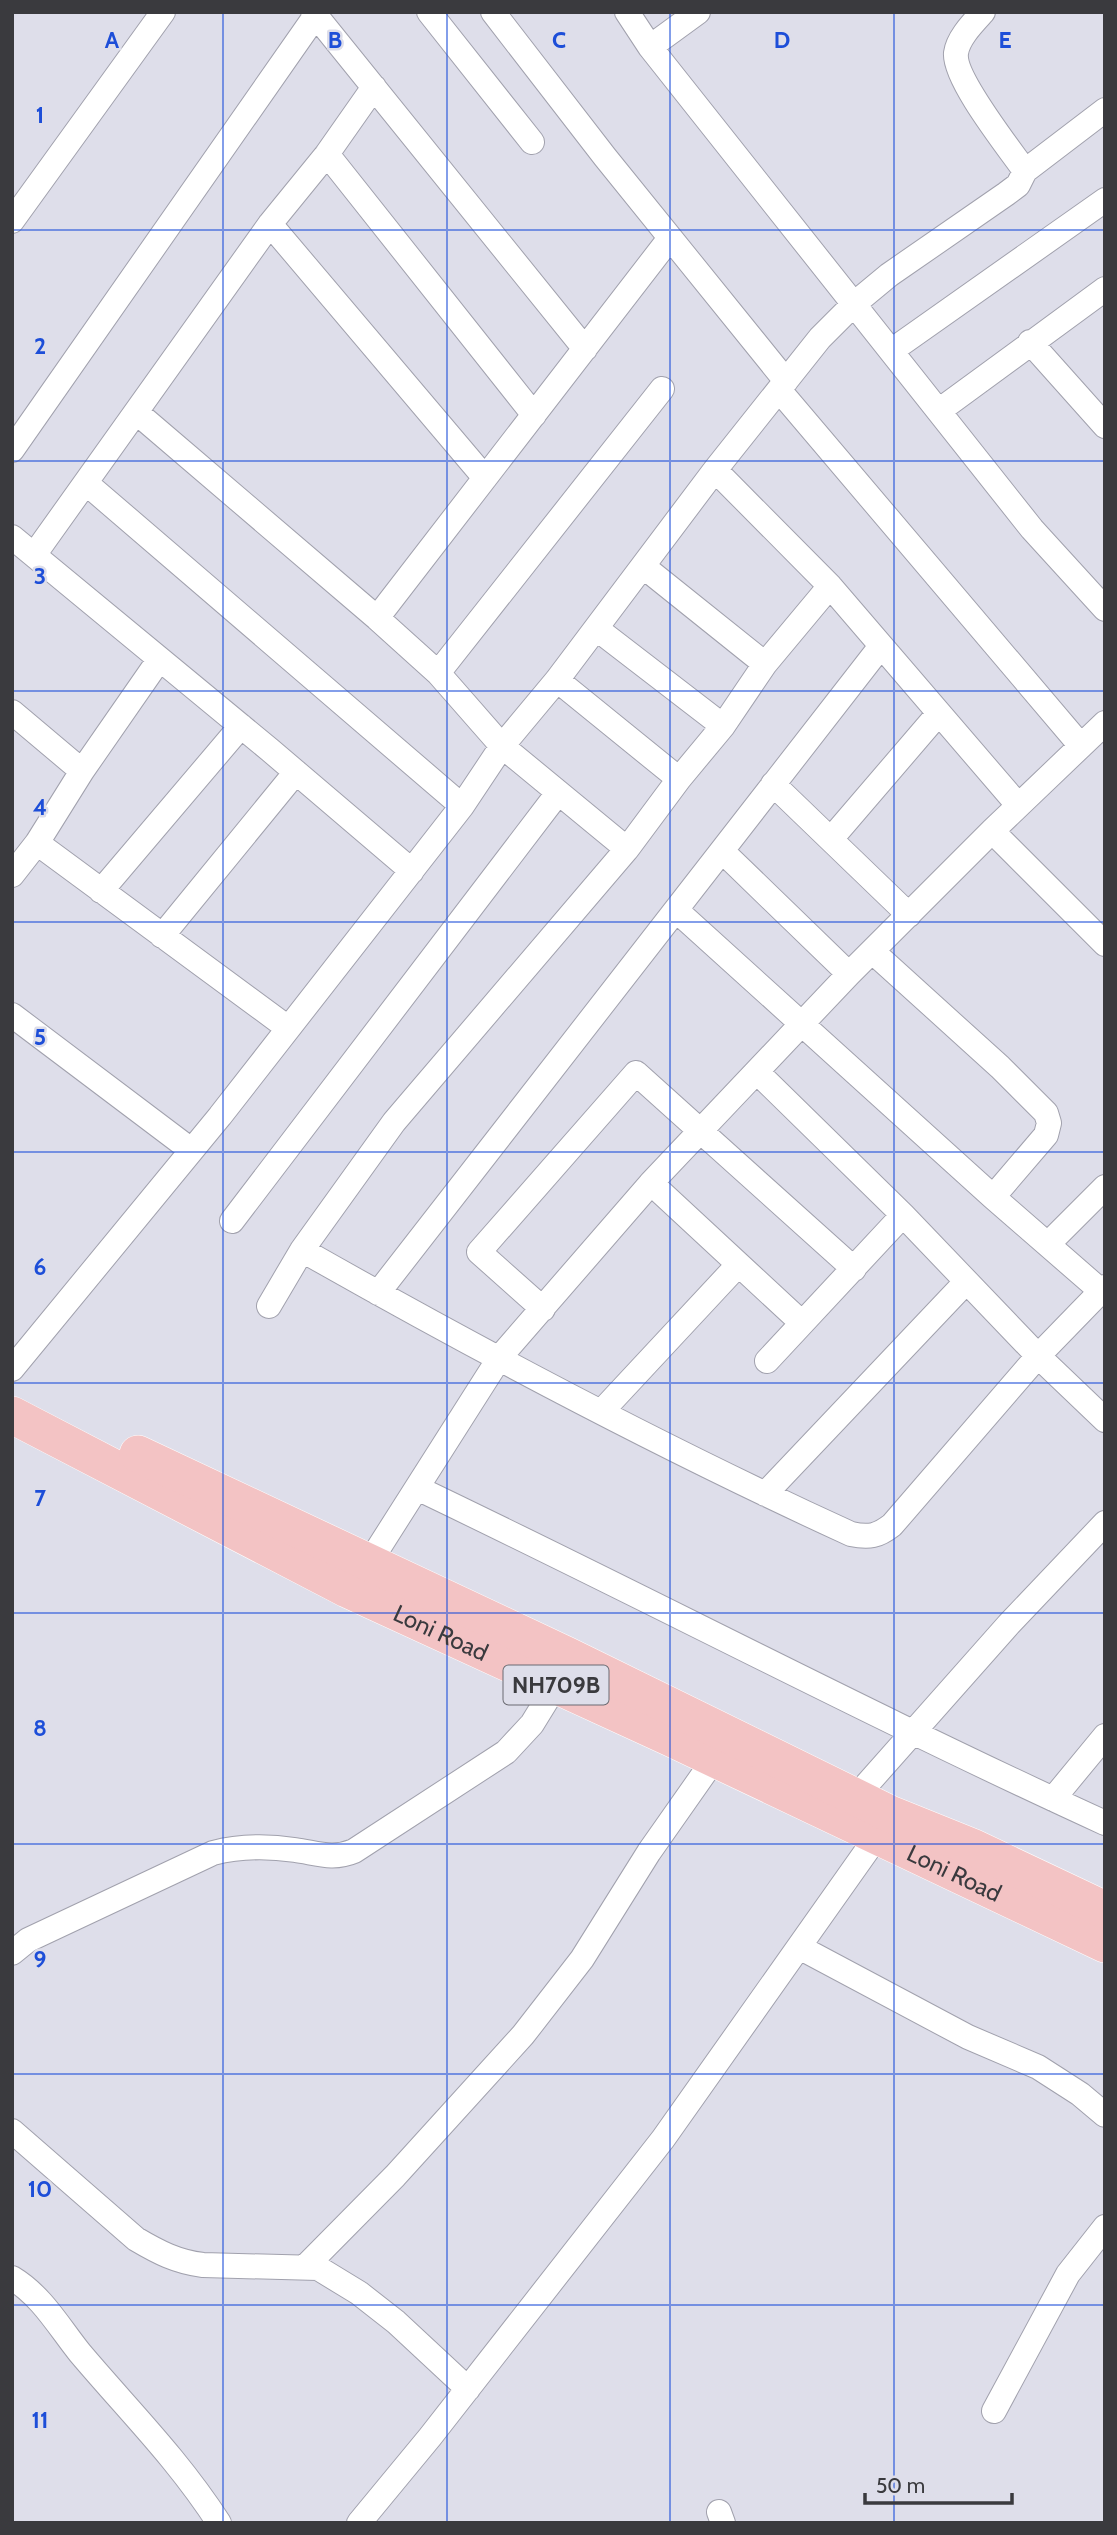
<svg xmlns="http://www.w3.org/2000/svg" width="1117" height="2535" viewBox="0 0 1117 2535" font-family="Cabin,sans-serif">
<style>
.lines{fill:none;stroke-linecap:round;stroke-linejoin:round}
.minor-casing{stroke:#a1a1ad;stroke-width:26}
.highway-casing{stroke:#fff;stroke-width:38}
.minor{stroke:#fff;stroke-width:24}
.highway{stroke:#f3c3c4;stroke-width:37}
.grid{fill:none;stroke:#1d4ed8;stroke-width:2;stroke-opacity:0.55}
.labels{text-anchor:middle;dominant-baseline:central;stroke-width:5;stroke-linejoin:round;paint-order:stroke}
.shield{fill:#dedeea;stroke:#6b6b72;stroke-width:2}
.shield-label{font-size:23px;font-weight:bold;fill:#3a3a3e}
.street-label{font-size:24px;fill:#3a3a3e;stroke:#dedeea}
.grid-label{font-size:23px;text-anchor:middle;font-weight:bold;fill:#1d4ed8;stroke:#dedeea;stroke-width:5;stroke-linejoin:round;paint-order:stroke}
</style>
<rect width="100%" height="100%" fill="#dedeea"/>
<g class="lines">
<g class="minor-casing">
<path id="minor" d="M313 12 585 349
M429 12 532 142
M493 12 605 157 786 381
M627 12 650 47 1032 529 1105 609
M983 12C973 23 958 38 956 53 953 78 1009 148 1025 171
M650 47 698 12
M327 154 534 415
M12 221 163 12
M270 224 485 478
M1030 342 1105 426
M891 351 1105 200
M779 390 1081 746
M940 410 1105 289
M136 412 377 618 438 673 502 746 627 849
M12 450 316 15
M715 470 830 586 1018 805
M86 483 462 806
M12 537 270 750 412 871
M34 555 270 224 327 154 374 87
M644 567 765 664
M377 618 670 238
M597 629 723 726
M438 673 662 389
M557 680 679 779
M12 712 82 771
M773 784 909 915
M992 831 1105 944
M831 839 939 713
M37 843 288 1028
M722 851 849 974
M12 875 37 843 82 771 159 660
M101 891 241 726
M677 911 993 1197 1101 1291
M162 936 296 772
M873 952 1000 1067 1046 1113 1049 1123 1046 1135 993 1197
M12 1015 191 1150
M757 1072 903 1215 1038 1356 1105 1420
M651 1183 802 1323
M232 1221 558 793
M1048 1244 1105 1187
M302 1250C480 1351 665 1449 851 1534 869 1538 878 1536 892 1525L1038 1356 1105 1287
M378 1293 881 646
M269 1306 302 1250 394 1122 627 849 679 779 723 726 765 664 830 586
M543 1309 479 1252 636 1073 854 1269
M767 1361 903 1215
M12 1369 220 1116 462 806 502 746 557 680 715 470 820 338 854 304 889 275 1006 194 1018 185 1025 171 1105 110
M602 1411 738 1265
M417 1488C647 1598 873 1717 1105 1823
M765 1494 966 1282
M369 1563 500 1357 651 1183 849 974 992 831 1105 723
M1053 1799 1105 1736
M846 1808 1009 1624 1105 1523
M799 1947 968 2037 1038 2067 1080 2094 1105 2115
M12 1953 28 1940 213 1853C240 1846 268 1846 295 1850 317 1853 333 1860 354 1851L506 1752 532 1724 556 1685 561 1673
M12 2131 136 2239C158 2252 177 2262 203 2265L318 2268 359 2293 396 2322 468 2389
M305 2267 395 2176 523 2035 582 1959 649 1852 715 1758
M12 2278C42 2296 59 2327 80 2353 129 2411 177 2458 219 2523
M994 2411 1068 2274 1105 2227
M719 2512 723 2523
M359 2523 430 2437 663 2139 885 1825"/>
</g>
<g class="highway-casing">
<g id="highway">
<path id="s1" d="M12 1415 347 1589 671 1738 1105 1944"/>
<path d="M138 1454 568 1656 892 1815 974 1848 1105 1910"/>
</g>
</g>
<use href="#minor" class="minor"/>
<use href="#highway" class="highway"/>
</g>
<path class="grid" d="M223 12V2523M447 12V2523M670 12V2523M894 12V2523M12 230H1105M12 461H1105M12 691H1105M12 922H1105M12 1152H1105M12 1383H1105M12 1613H1105M12 1844H1105M12 2074H1105M12 2305H1105"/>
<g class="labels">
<rect class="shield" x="503.5" y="1665.5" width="105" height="39" rx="5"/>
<g class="shield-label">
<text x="556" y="1685">NH709B</text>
</g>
<g class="street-label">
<text stroke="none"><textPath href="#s1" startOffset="481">Loni Road</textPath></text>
<text stroke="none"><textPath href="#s1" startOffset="1048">Loni Road</textPath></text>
</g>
</g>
<g class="grid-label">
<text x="112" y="48">A</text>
<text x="335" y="48">B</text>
<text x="559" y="48">C</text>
<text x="782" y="48">D</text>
<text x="1005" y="48">E</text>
<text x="40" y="123">1</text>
<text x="40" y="354">2</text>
<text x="40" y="584">3</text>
<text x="40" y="815">4</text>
<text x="40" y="1045">5</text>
<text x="40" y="1275">6</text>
<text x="40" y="1506">7</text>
<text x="40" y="1736">8</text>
<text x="40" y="1967">9</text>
<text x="40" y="2197">10</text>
<text x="40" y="2428">11</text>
</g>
<rect width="1117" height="2535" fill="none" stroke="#3a3a3e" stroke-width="28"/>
<path d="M865 2493v10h147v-10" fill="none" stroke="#3a3a3e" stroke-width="3.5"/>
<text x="876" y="2493" font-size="21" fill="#3a3a3e" stroke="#dedeea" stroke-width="5" paint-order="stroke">50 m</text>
</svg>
